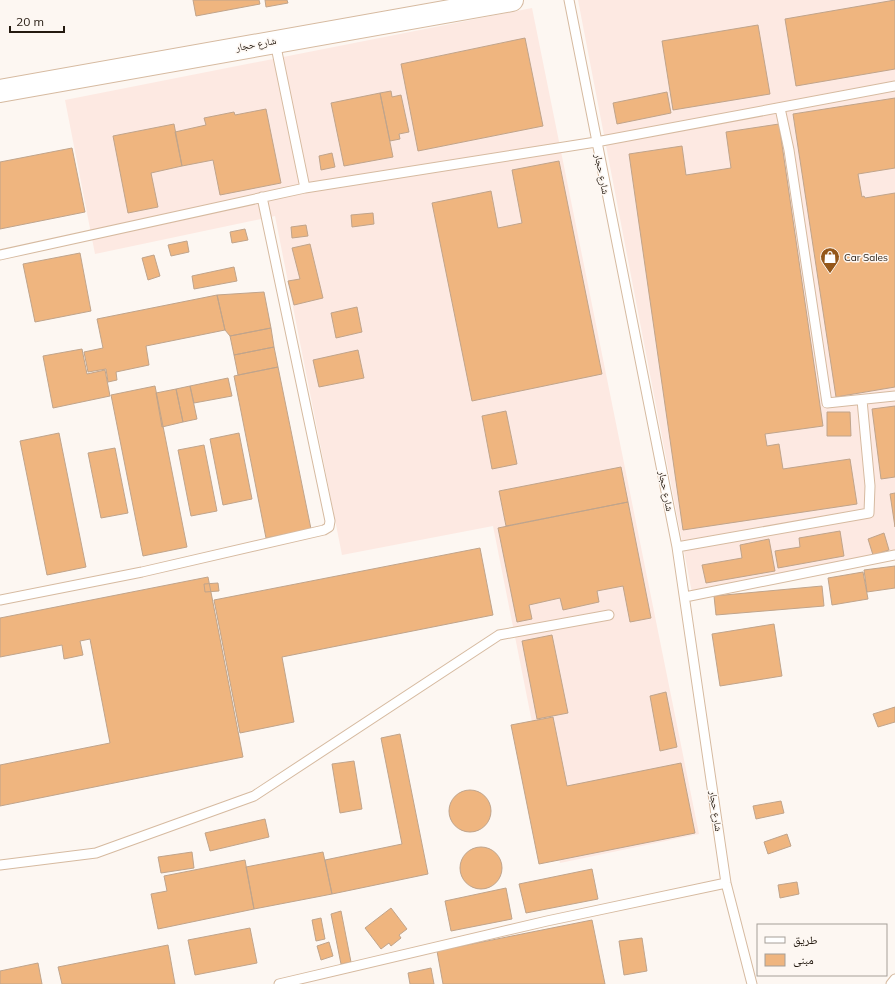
<svg xmlns="http://www.w3.org/2000/svg" width="895" height="984" viewBox="0 0 895 984" font-family="Mulish,'Noto Naskh Arabic',sans-serif">
<style>
.commercial{fill:#fde9e2}
.building{fill:#efb57f;stroke:#c0a48b}
.lines{fill:none;stroke-linecap:round;stroke-linejoin:round}
.service-casing{stroke:#d6baa0;stroke-width:11}
.tertiary-casing{stroke:#d6baa0;stroke-width:24}
.service{stroke:#fff;stroke-width:9}
.tertiary{stroke:#fff;stroke-width:22}
.labels{text-anchor:middle;dominant-baseline:central;stroke-width:3;stroke-linejoin:round;paint-order:stroke}
.street-label{font-size:10px;fill:#241a10;stroke:#fdf7f2}
.poi-label{font-size:10px;fill:#241a10;stroke:#fdf7f2;text-anchor:start}
</style>
<rect width="100%" height="100%" fill="#fdf7f2"/>
<path class="commercial" d="M578 0H895V557L692 593Z
M532 8 699 834 560 863 493 526 342 555 275 216 95 254 65 100Z"/>
<path class="building" d="M193 0H259L260 4 196 16Z
M265 0H287L288 3 266 7Z
M895 0V69L796 86 785 19Z
M758 25 770 94 673 110 662 41Z
M525 38 543 126 418 151 401 64Z
M391 91 392 97 401 95 409 132 399 134 400 139 390 141 380 93Z
M667 92 671 113 617 124 613 103Z
M380 93 393 157 344 166 331 103Z
M895 98V168L858 174 862 197 864 196 865 198 895 193V387L836 397 793 114Z
M266 109 281 183 220 195 213 160 182 166 175 132 206 125 204 118 234 112 235 115Z
M174 124 182 166 151 173 158 207 128 213 113 136Z
M779 124 823 426 765 434 767 446 779 444 783 469 850 459 857 504 683 530 629 154 682 146 686 175 731 168 726 132Z
M72 148 85 212 0 229V162Z
M332 153 335 167 321 170 319 156Z
M559 161 602 374 472 401 432 203 491 191 498 228 522 223 512 170Z
M373 213 374 224 352 227 351 215Z
M306 225 308 236 292 238 291 227Z
M245 229 248 240 232 243 230 232Z
M187 241 189 252 171 256 168 245Z
M310 244 323 298 294 305 288 281 300 279 292 248Z
M80 253 91 311 35 322 23 264Z
M154 255 160 276 148 280 142 258Z
M234 267 237 281 194 289 192 276Z
M264 292 271 328 230 336 225 330 217 295Z
M217 295 225 330 146 346 149 365 116 372 117 380 108 382 106 369 88 372 84 352 103 348 97 319Z
M357 307 362 332 336 338 331 313Z
M271 328 274 347 234 355 230 336Z
M274 347 278 367 238 375 234 355Z
M82 349 87 374 105 370 110 396 53 408 43 356Z
M358 350 364 378 319 387 313 360Z
M278 367 311 529 266 538 234 376Z
M228 378 232 396 194 403 190 386Z
M155 386 187 547 143 556 111 395Z
M190 386 197 419 183 422 176 389Z
M176 389 183 422 162 427 156 393Z
M895 406V477L881 479 872 409Z
M506 411 517 464 492 469 482 416Z
M827 412H850L851 436H827Z
M59 433 86 567 47 575 20 441Z
M239 433 252 499 223 505 210 439Z
M204 445 217 511 191 516 178 450Z
M115 448 128 513 101 518 88 453Z
M621 467 628 502 506 526 499 491Z
M895 493V527L890 494Z
M628 502 651 618 630 622 623 586 597 591 599 602 563 610 560 598 529 605 532 619 517 622 498 528Z
M840 531 844 556 778 568 775 551 800 547 799 538Z
M884 533 889 550 873 555 868 539Z
M769 539 775 571 706 583 702 565 742 558 740 545Z
M480 548 493 615 282 657 294 722 240 733 214 600Z
M895 566V588L867 592 864 570Z
M863 572 868 599 832 605 828 578Z
M208 577 243 757 0 806V765L110 743 90 639 80 641 83 655 64 659 62 645 0 657V618Z
M218 583 219 591 205 592 204 584Z
M822 586 824 606 716 615 714 596Z
M774 624 782 676 720 686 712 634Z
M552 635 568 713 537 719 522 641Z
M666 692 677 747 660 751 650 696Z
M895 707V722L878 727 873 714Z
M553 717 567 786 681 763 695 833 539 864 511 725Z
M400 734 428 874 332 894 325 860 402 844 381 738Z
M354 761 362 809 340 813 332 764Z
M449 811a21 21 0 1 1 42 0a21 21 0 1 1-42 0Z
M781 801 784 813 756 819 753 806Z
M265 819 269 837 210 851 205 833Z
M787 834 791 846 768 854 764 842Z
M460 868a21 21 0 1 1 42 0a21 21 0 1 1-42 0Z
M192 852 194 868 161 873 158 857Z
M323 852 332 894 254 909 246 867Z
M245 860 254 909 158 929 151 894 167 891 164 876Z
M592 869 598 899 526 913 519 884Z
M797 882 799 894 780 898 778 885Z
M506 888 512 919 451 931 445 901Z
M391 908 407 929 399 935 401 938 391 946 389 943 381 949 365 928Z
M341 911 351 962 341 964 331 914Z
M321 918 325 939 316 941 312 920Z
M592 920 605 984H443L437 951Z
M250 928 257 963 195 975 188 940Z
M642 938 647 971 624 975 619 941Z
M329 942 333 956 321 960 317 946Z
M168 945 175 984H62L58 967Z
M38 963 42 984H0V971Z
M431 968 434 984H410L408 973Z"/>
<g class="lines">
<g class="service-casing">
<path id="service" d="M569 0 677 547 726 883 752 984
M275 42 305 188
M780 108 789 150 827 403 895 396
M0 255 305 188 596 142 895 86
M677 547 869 513 870 486 862 400
M685 597 895 555
M0 600 142 572 324 530 329 527 330 521 262 197
M0 865 96 853 254 796 499 635 609 615
M279 984 547 921 726 883
M891 984 895 979"/>
</g>
<g class="tertiary-casing">
<path id="tertiary" d="M0 91 512 0"/>
</g>
<use href="#service" class="service"/>
<use href="#tertiary" class="tertiary"/>
</g>
<defs>
<g id="shop-pin" transform="scale(1)"><path d="M0 17L-7.5 6A9.5 9.5 0 1 1 7.5 6Z" fill="#94571a" stroke="#fdf7f2"/><path d="M-5-2.5h2.3a2.7 3.5 0 0 1 5.4 0H5L5.5 6h-11ZM-1.5-2.5h3a1.5 2.3 0 0 0-3 0Z" fill="#fff"/></g>
</defs>
<g fill-rule="evenodd">
<use href="#shop-pin" x="830" y="257"/>
</g>
<g class="labels">
<g class="street-label">
<text transform="translate(256 44) rotate(-10)">شارع حجار</text>
<text transform="translate(602 174) rotate(79)">شارع حجار</text>
<text transform="translate(666 491) rotate(79)">شارع حجار</text>
<text transform="translate(716 811) rotate(82)">شارع حجار</text>
</g>
<g class="poi-label">
<text x="844" y="257">Car Sales</text>
</g>
</g>
<rect x="757" y="924" width="130" height="52" fill="#fdf7f2" stroke="#a69f98"/>
<rect x="765" y="937" width="20" height="6" fill="#ffffff" stroke="#a69f98"/>
<text x="793" y="944" font-size="12" fill="#241a10">طريق</text>
<rect x="765" y="954" width="20" height="12" fill="#efb57f" stroke="#a69f98"/>
<text x="793" y="964" font-size="12" fill="#241a10">مبنى</text>
<path d="M10 26v6h54v-6" fill="none" stroke="#241a10" stroke-width="2"/>
<text x="16" y="26" font-size="12" fill="#241a10" stroke="#fdf7f2" stroke-width="3" paint-order="stroke">20 m</text>
</svg>
